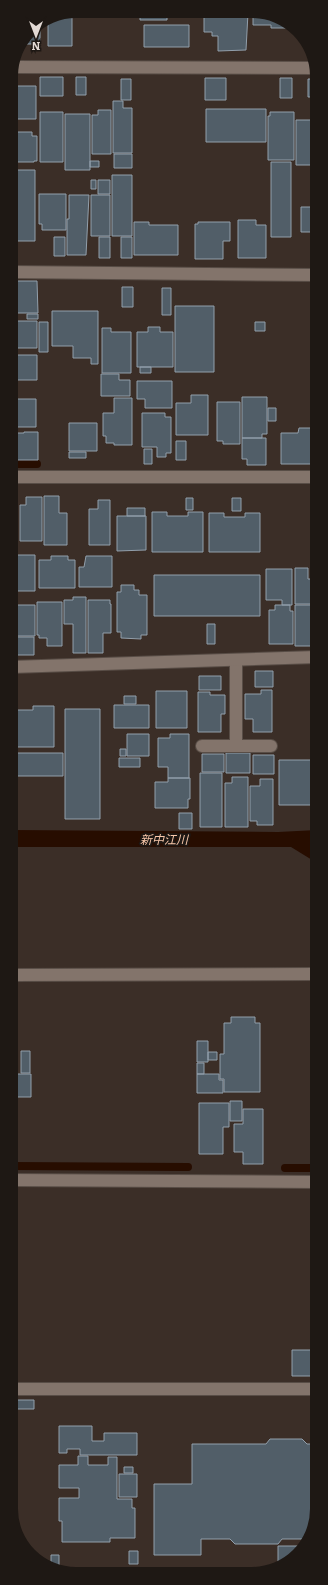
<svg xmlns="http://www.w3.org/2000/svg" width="328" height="1585" viewBox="0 0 328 1585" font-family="Bitter,'Noto Sans JP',serif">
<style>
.water{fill:#270d00}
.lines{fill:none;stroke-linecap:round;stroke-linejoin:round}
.stream{stroke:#270d00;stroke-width:8}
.building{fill:#515e68;stroke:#929fab}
.service-casing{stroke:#584d46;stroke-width:14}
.minor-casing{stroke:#584d46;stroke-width:14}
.service{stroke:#83746b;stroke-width:12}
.minor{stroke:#83746b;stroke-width:12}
.labels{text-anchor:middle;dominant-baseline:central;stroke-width:3.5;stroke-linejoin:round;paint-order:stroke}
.water-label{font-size:12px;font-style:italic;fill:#f9c7a9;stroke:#1e1814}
</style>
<rect width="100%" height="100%" fill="#3b2e27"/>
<path class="water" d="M11 830 278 832 317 830V863L291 847H11Z"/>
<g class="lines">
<path class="stream" d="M11 464H37
M11 1166 188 1167
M285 1168H317
M149 1572 249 1573"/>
</g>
<path class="building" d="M140 12H188V17H167V20H140Z
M204 12 248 13 246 50 218 51V36H212V32H204Z
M72 13V46H48V23Z
M253 13H268L289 26V28H271V25H253Z
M144 25H189V47H144Z
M40 26V44H24L30 30Z
M40 77H63V96H40Z
M76 77H86V95H76Z
M205 78H226V100H205Z
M280 78H292V98H280Z
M121 79H131V100H121Z
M308 79H316V97H308Z
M11 86H36V119H11Z
M113 101H123V108H132V153H113Z
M206 109H266V142H206Z
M98 110H111V154H92V115H98Z
M40 112H63V162H40Z
M270 112H294V160H268V116H270Z
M65 114H90V170H65Z
M296 120H316V165H296Z
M11 132H32V136H37V161H34V162H11Z
M114 154H132V168H114Z
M90 161H99V167H90Z
M271 162H291V237H271Z
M11 170H35V241H11Z
M112 175H132V236H112Z
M91 180H96V189H91Z
M98 180H110V194H98Z
M39 194H66V230H42V224H39Z
M69 195H89L86 255H67V219H69Z
M91 195H110V236H91Z
M301 207H317V250H315V232H301Z
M238 220H256V225H266V258H238Z
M134 222H149V225H178V255H134Z
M198 222H230V241H223V259H195V224H198Z
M54 237H65V256H54Z
M99 237H110V258H99Z
M121 237H132V258H121Z
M17 281H37L38 313H14V284H17Z
M122 287H133V307H122Z
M162 288H171V315H162Z
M175 306H214V372H175Z
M52 311H98V364H91V358H73V346H52Z
M27 314H38V319H27Z
M11 319 12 321H37V348H11Z
M39 322H48V352H39Z
M255 322H265V331H255Z
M148 327H160V332H173V367H137V332H148Z
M102 328H111V332H131V373H102Z
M313 332H317V369H313Z
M11 355H37V380H11Z
M140 367H151V373H140Z
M101 374H119V380H130V396H101Z
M315 377H317V406L316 405H312V390H315Z
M137 381H172V408H145V399H137Z
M191 395H208V435H176V403H191Z
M242 397H267V434H262V438H242Z
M114 398H132V445H114V443H106V436H103V413H114Z
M11 399H36V427H11Z
M217 402H240V444H223V441H217Z
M268 408H276V421H268Z
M142 413H165V417H171V453H166V457H157V447H142Z
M69 423H97V451H69Z
M299 428H314V430H317V464H281V433H298Z
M24 432H38V460H11V433H24Z
M242 438H266V465H247V459H242Z
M176 441H186V460H176Z
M144 449H152V464H144Z
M69 452H86V458H69Z
M44 496H59V513H67V545H44Z
M26 497H42V541H20V505H26Z
M186 498H193V510H186Z
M232 498H241V511H232Z
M98 500H110V545H89V509H98Z
M127 508H145V516H127Z
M11 509H15V539H11Z
M152 512H167V516H188V512H203V552H152Z
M209 513H224V517H245V513H260V552H209Z
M117 516H146V550L117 551Z
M11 555H35V591H11Z
M51 556H68V560H75V588H39V560H51Z
M86 556H112V587H79V567H84Z
M295 568H308V579H313V576H317V604H295Z
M266 569H292V605H282V600H266Z
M154 575H260V616H154Z
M121 585H134V590H139V595H147V635H141V639L121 638V632H117V592H121Z
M73 597H86V653H73V624H64V600H73Z
M88 600H110V604H111V633H103V653H88Z
M37 602H62V646H47V638H39V635H37Z
M11 603H16V605H35V636H13V632H11Z
M275 605H290V611H293V644H269V610H275Z
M295 605H313V616H317V646H295Z
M207 624H215V644H207Z
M15 637H34V655H15Z
M255 671H273V687H255Z
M199 676H221V690H199Z
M261 690H272V732H253V719H245V694H261Z
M156 691H187V728H156Z
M198 692H210V695H225V714H221V732H198Z
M124 696H136V704H124Z
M114 705H149V728H114Z
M33 706H54V747H11V710H33Z
M65 709H100V819H65Z
M127 734H149V756H127Z
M170 734H189V778H168V767H158V738H170Z
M120 749H126V756H120Z
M14 753H63V776H14Z
M226 753H250V773H226Z
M202 754H224V772H202Z
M253 755H274V774H253Z
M119 758H140V767H119Z
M279 760H317V817H313V805H279Z
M200 773H222V827H200Z
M232 777H248V827H225V783H232Z
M168 778H190V799H188V808H155V782H168Z
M260 779H273V825H257V821H250V786H260Z
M179 813H192V829H179Z
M231 1017H255V1023H260V1092H224V1079H220V1054H224V1023H231Z
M197 1041H208V1062H197Z
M21 1051H30V1073H21Z
M208 1052H217V1060H208Z
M197 1063H204V1074H197Z
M11 1074H31V1097H11Z
M197 1074H219V1080H223V1093H197Z
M230 1101H242V1121H230Z
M199 1103H229V1127H223V1154H199Z
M243 1109H263V1164H243V1152H234V1124H243Z
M292 1350H317V1376H292Z
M12 1400H34V1409H12Z
M59 1426H92V1441H104V1433H137V1455H80V1449H67V1453H59Z
M270 1439H302L307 1444H317V1513L305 1539H282L278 1544H235L230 1539H201V1555H154V1484H192V1444H266Z
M78 1456H88V1465H108V1457H117V1499H132V1508H135V1538H110V1542H62V1521H59V1498H79V1488H59V1465H78Z
M124 1467H133V1473H124Z
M119 1474H137V1497H119Z
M278 1546H302L298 1555 278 1564Z
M129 1551H138V1564H129Z
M51 1555H59V1568H56L51 1566Z"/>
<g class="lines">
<g class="service-casing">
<path id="service" d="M236 660V746
M202 746H271"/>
</g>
<g class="minor-casing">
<path id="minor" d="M13 67 316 68
M11 272 317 275
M11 477H317
M11 667 317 657
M11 975 317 974
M11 1180 317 1182
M11 1389H317"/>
</g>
<use href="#service" class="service"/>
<use href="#minor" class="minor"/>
</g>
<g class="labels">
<g class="water-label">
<text x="164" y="840">新中江川</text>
</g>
</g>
<path d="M0 0H328V1585H0ZM76 18H252A58 58 0 0 1 310 76V1509A58 58 0 0 1 252 1567H76A58 58 0 0 1 18 1509V76A58 58 0 0 1 76 18Z" fill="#1e1814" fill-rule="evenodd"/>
<g transform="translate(36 36) rotate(180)" stroke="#1e1814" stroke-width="3" paint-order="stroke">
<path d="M0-3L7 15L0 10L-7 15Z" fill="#e2d9d4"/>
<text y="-6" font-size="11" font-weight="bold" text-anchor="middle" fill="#e2d9d4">N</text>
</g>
</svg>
